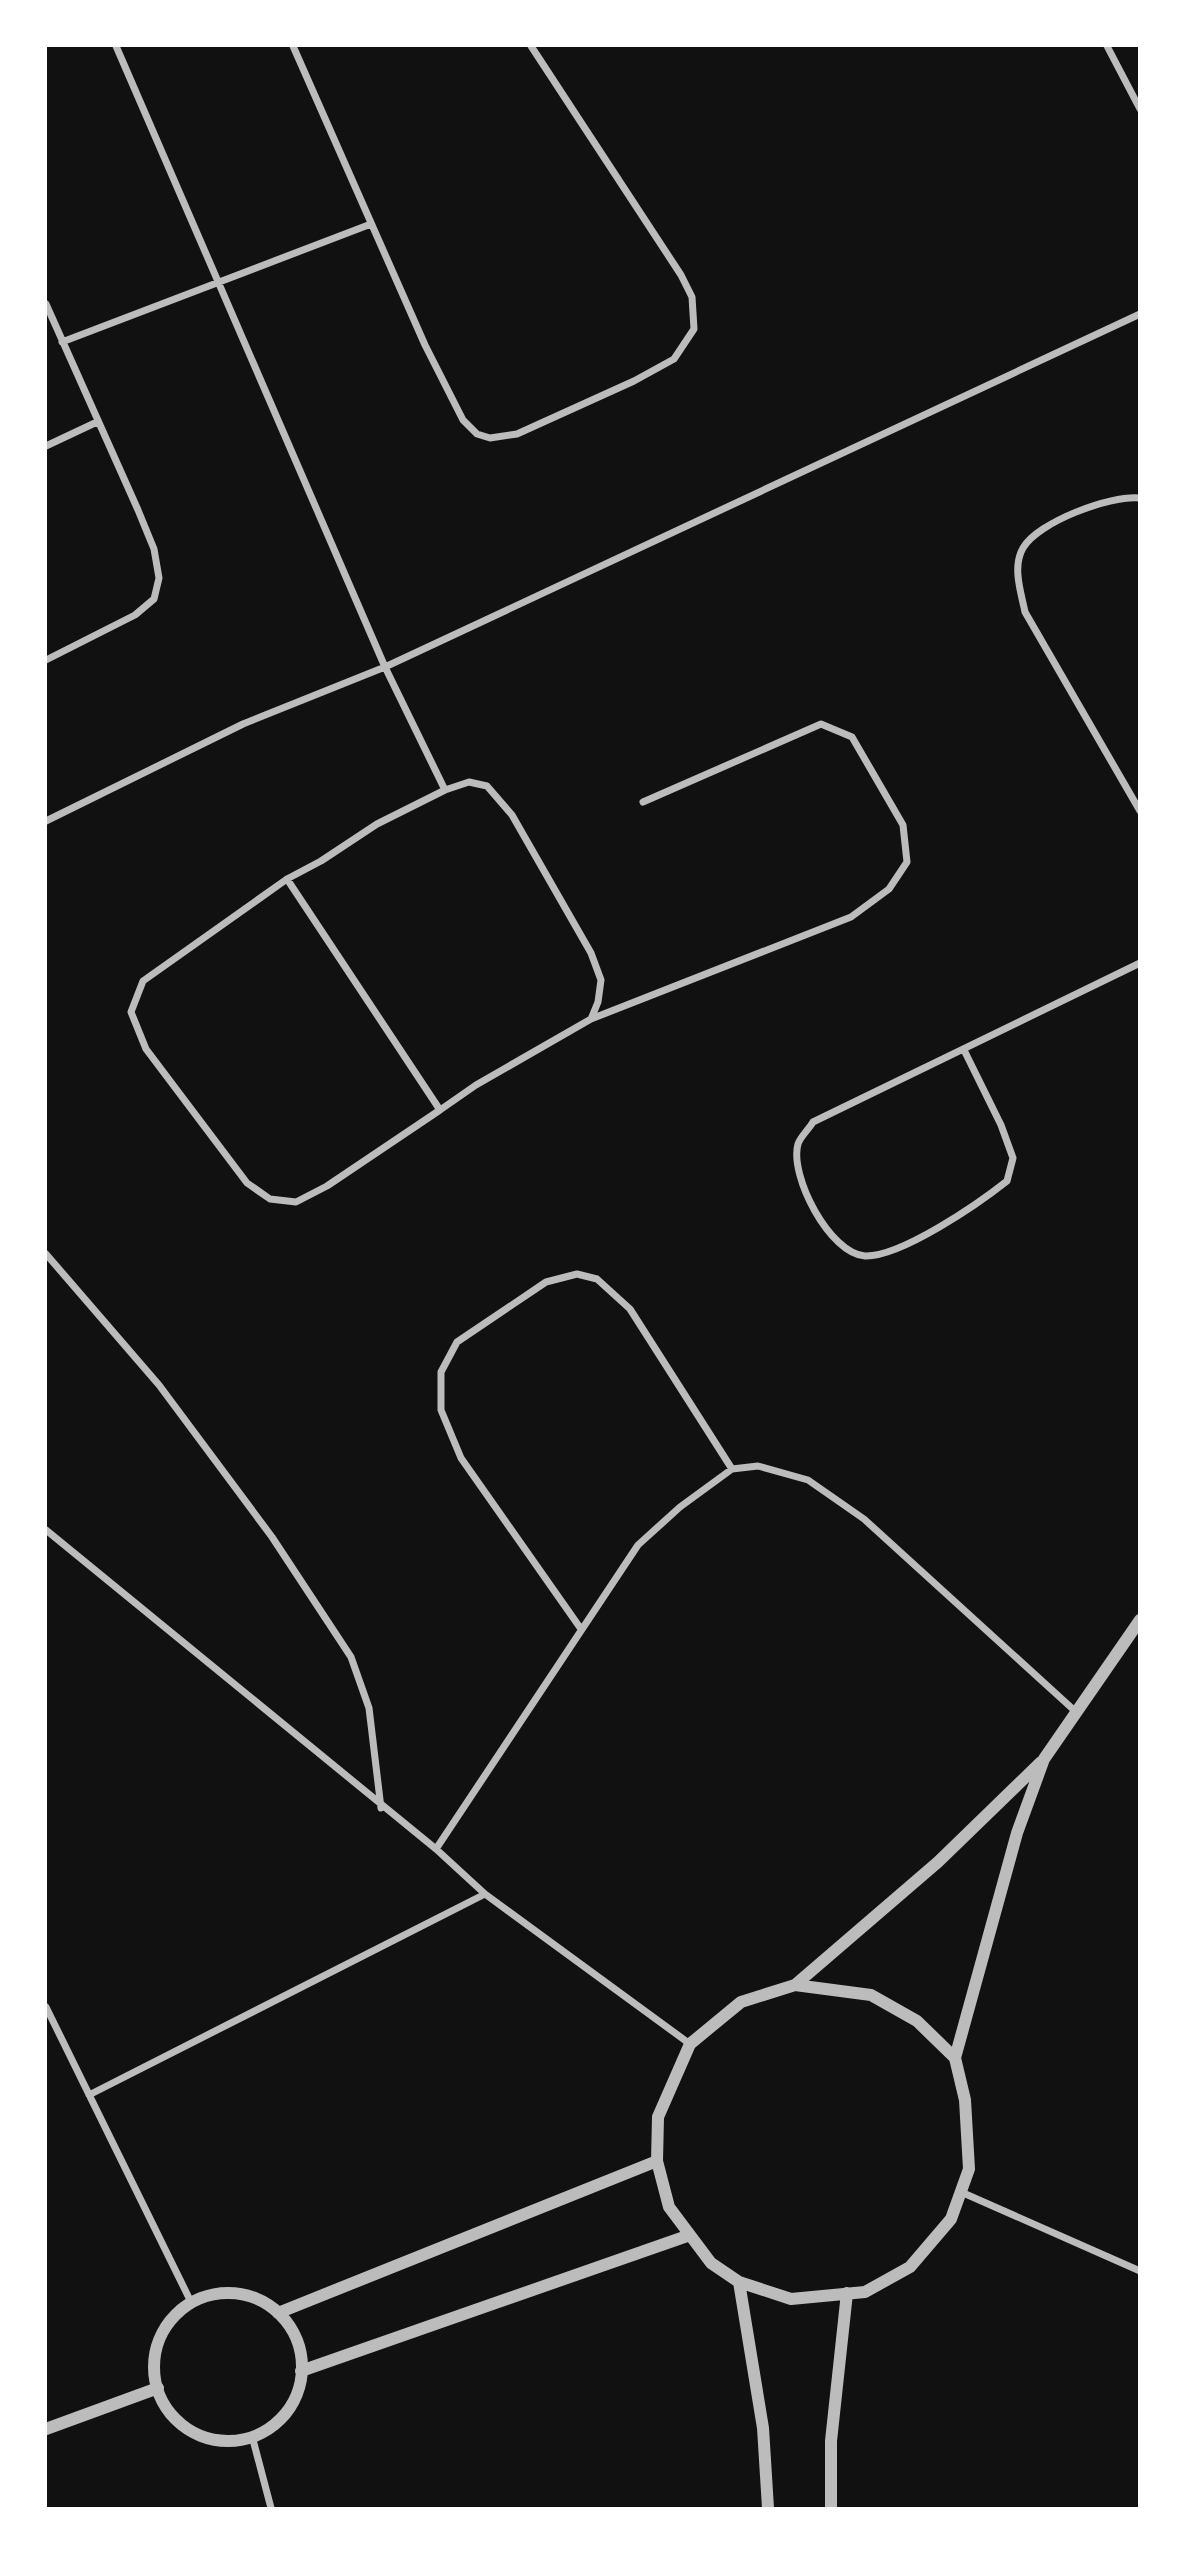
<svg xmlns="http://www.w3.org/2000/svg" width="1185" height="2554" viewBox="0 0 1185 2554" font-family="Ubuntu,sans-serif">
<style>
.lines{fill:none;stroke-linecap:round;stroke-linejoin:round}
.minor{stroke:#bcbcbc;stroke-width:7}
.tertiary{stroke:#bcbcbc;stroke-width:12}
</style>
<rect width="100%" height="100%" fill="#111"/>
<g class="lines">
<path class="minor" d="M116 46 385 667 445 790
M293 46 425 345 463 420 477 434 490 438 517 434 634 381 674 359 694 329 692 297 681 275 531 46
M1107 46 1140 109
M46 304 138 510 154 549 159 578 154 599 135 615 46 660
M62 342 371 224
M46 446 97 422
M1140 498C1110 495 1038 522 1023 548 1012 567 1021 592 1025 612L1140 811
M46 821 243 724 385 667 1140 314
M287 879 440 1110 476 1085 591 1019 598 1002 601 980 591 953 512 815 487 786 469 782 445 790 377 824 321 861 287 879 143 981 131 1012 146 1049 247 1183 270 1199 296 1202 327 1186 440 1110
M591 1019 851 917 889 889 907 862 903 825 852 737 821 724 643 802
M964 1050 1001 1125 1013 1158 1007 1181C978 1204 901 1257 865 1256 830 1254 789 1176 798 1144 800 1137 809 1129 813 1122L1140 963
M46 1254 159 1385 272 1537 351 1657 369 1708 381 1808
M46 1530 436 1849 485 1894 690 2044
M581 1629 461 1458 441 1410V1372L457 1342 546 1282 577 1274 597 1279 630 1309 732 1469
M436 1849 638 1545 680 1507 732 1469 758 1466 808 1480 864 1519 1075 1711
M46 2007 191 2302
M89 2095 485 1894
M961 2192 1140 2271
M252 2436 271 2508"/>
<path class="tertiary" d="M795 1985 871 1995 917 2021 955 2058 965 2100 969 2169 951 2219 910 2267 865 2292 791 2299 739 2282 711 2263 669 2207 657 2161 658 2117 690 2044 741 2002Z
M795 1985 938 1862 1041 1762
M955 2058 1017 1833 1044 1759 1140 1620
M739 2282 763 2428 768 2508
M154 2367a74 74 0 1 1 148 0a74 74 0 1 1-148 0Z
M278 2313 657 2161
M301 2371 690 2235
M46 2429 158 2388
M831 2508V2441L847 2293"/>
</g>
<rect width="1185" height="2554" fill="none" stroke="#ffffff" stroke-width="94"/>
</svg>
